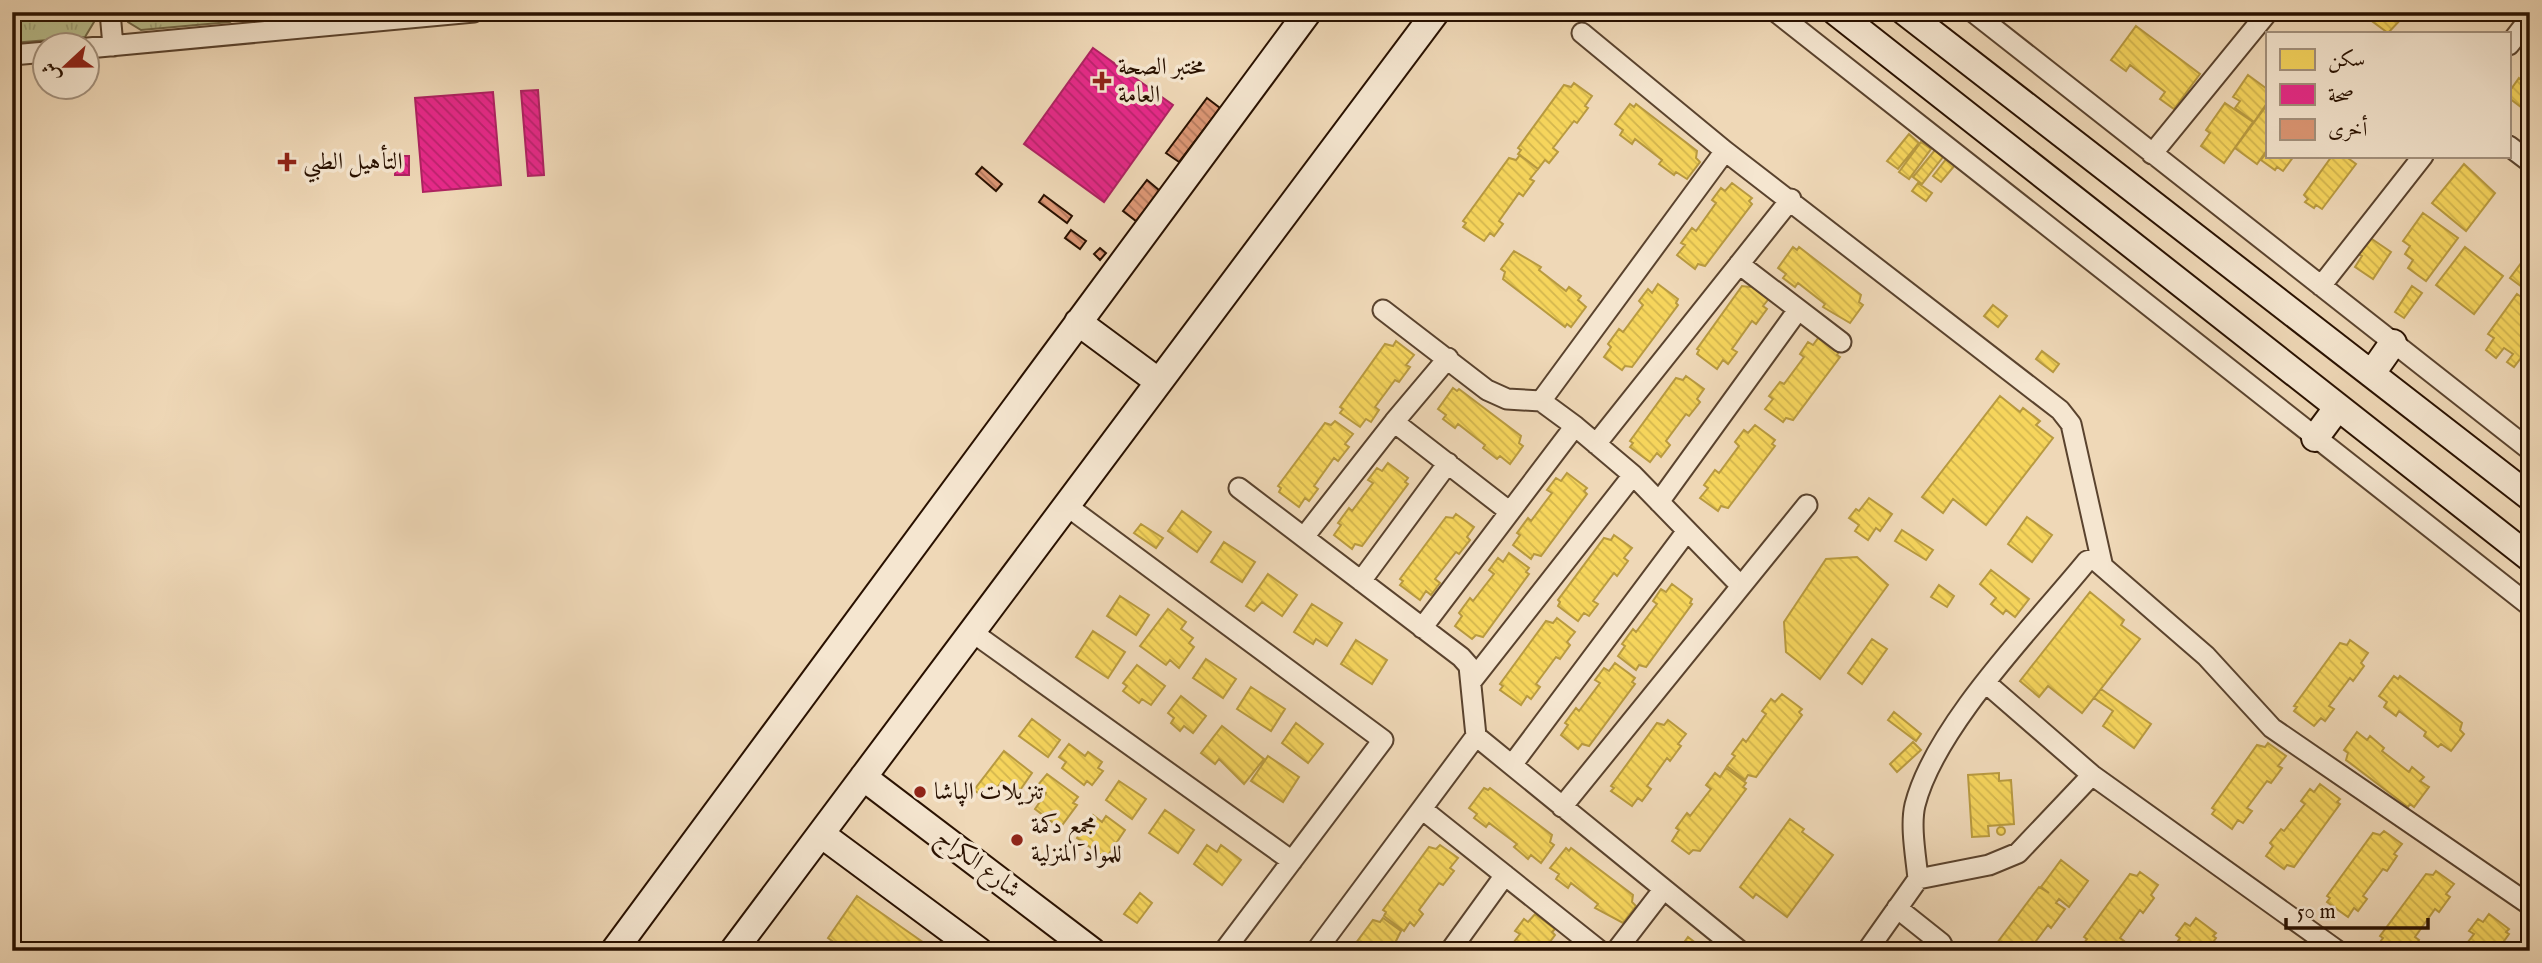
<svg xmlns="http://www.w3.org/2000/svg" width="2542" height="963" viewBox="0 0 2542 963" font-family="'IM FELL English',Amiri,serif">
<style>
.grass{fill:url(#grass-tufts);stroke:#716847;stroke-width:2}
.homes{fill:url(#homes-back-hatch);stroke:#b89a40;stroke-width:2}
.health{fill:url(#health-back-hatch);stroke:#ae2261;stroke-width:2}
.building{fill:url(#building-back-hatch);stroke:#291100;stroke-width:2}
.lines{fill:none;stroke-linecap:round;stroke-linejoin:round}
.street-casing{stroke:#5a432e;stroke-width:23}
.secondary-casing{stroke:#291100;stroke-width:30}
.street{stroke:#f5e6d0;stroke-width:19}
.secondary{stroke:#f5e6d0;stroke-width:26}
.poi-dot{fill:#8f2418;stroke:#f5e6d0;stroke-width:2.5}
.labels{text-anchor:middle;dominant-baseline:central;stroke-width:7;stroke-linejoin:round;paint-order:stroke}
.poi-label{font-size:24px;fill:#291100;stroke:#f5e6d0;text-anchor:start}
.street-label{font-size:24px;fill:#291100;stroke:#f5e6d0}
</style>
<defs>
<pattern id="grass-tufts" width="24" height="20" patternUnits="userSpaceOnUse" patternTransform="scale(1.75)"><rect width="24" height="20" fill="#b9bf8e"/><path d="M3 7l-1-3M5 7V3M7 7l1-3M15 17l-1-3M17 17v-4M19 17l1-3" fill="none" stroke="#9fa379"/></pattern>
<pattern id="homes-back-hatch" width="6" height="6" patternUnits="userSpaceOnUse" patternTransform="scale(1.75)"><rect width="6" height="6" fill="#f6d55c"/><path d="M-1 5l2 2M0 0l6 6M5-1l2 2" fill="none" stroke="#d3b64e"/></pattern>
<pattern id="health-back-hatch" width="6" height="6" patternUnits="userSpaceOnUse" patternTransform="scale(1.75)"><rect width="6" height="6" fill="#e7298a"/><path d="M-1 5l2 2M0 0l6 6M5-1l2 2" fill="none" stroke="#bb226e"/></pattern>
<pattern id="building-back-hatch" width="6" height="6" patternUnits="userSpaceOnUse" patternTransform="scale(1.75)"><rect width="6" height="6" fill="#dd9775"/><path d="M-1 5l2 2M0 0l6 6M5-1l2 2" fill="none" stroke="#b37a5e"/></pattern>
</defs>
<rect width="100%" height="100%" fill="#efd8b7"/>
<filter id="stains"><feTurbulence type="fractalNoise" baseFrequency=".00286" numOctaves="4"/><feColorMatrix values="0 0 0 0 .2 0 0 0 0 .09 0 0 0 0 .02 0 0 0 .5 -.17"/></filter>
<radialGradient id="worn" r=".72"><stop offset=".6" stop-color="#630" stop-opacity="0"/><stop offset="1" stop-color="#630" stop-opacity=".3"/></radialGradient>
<path class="grass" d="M12 12H100L85 37 12 43Z
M123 12H243L230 22 141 30 128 22Z"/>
<path class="homes" d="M2368 12H2402L2405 15 2388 33 2369 19 2372 15Z
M2136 26 2200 74 2174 109 2160 99 2165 92 2130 65 2126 71 2111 60Z
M2248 75 2267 89V103L2254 122 2235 108 2240 101 2233 97Z
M2519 78 2526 83 2530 78V114L2509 98V92Z
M1574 83 1592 96 1585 106 1588 108 1577 123 1574 121 1553 148 1558 152 1549 163 1545 160 1538 169 1518 154 1521 150 1518 148 1564 85 1571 87Z
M2225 103 2253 122 2224 163 2201 146 2210 133 2206 130Z
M1630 104 1634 107 1636 104 1697 151 1696 158 1700 162 1687 179 1676 172 1674 175 1659 164 1662 160 1635 139 1632 144 1620 135 1623 130 1615 124Z
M2267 105V150L2257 164 2235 148Z
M1909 134 1919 143 1898 169 1887 161Z
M1921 142 1931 149 1909 179 1899 172Z
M1935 150 1943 157 1922 184 1913 177Z
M2267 152V156H2294L2283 171 2277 167 2275 170 2261 160Z
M1520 155 1538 169 1530 179 1534 181 1523 196 1519 193 1499 221 1503 224 1494 236 1490 233 1484 241 1463 227 1466 223 1463 221 1509 158 1516 160Z
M2332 156H2345L2356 164 2322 209 2316 205 2314 208 2305 202 2308 199 2304 195Z
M1947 158 1955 165 1941 182 1933 176Z
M2464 164 2495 193 2466 231 2432 203Z
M1732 183 1752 198 1749 201 1752 204 1705 266 1698 264 1695 269 1677 255 1685 245 1681 243 1692 228 1696 231 1716 203 1712 200 1721 188 1725 191Z
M1918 183 1932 193 1926 201 1912 191Z
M2423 213 2458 238 2426 281 2408 268 2413 260 2405 254 2410 246 2403 241Z
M2369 237 2391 252 2373 279 2355 267 2362 256 2358 254Z
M1793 247 1797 250 1799 247 1861 295 1859 302 1863 305 1850 323 1823 307 1825 304 1798 283 1795 287 1783 278 1786 274 1778 268Z
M2465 247 2503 276 2474 314 2436 285Z
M1514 251 1541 267 1539 270 1566 291 1569 287 1581 296 1578 300 1586 307 1571 327 1567 324 1565 327 1503 279 1505 272 1501 269Z
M2530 251V293L2510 278Z
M1753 283 1771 296 1763 306 1767 309 1756 324 1752 321 1732 349 1737 352 1728 364 1723 360 1717 369 1697 354 1699 350 1697 349 1742 286 1750 287Z
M1658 284 1678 299 1676 303 1678 305 1632 367 1625 366 1622 370 1604 357 1611 347 1608 344 1619 329 1623 332 1643 305 1639 301 1648 289 1652 293Z
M2412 286 2422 293 2404 318 2395 312Z
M2517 294 2530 303V346L2514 367 2507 362 2513 354 2504 348 2496 358 2486 350 2494 338 2488 334Z
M1993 305 2007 316 1998 327 1984 316Z
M1819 337 1839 352 1837 355 1840 357 1793 420 1786 418 1783 422 1765 409 1773 399 1769 396 1780 382 1784 384 1804 357 1800 354 1808 342 1813 345Z
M1396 341 1414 355 1406 365 1410 367 1399 382 1395 380 1375 407 1379 410 1371 422 1366 419 1360 427 1340 413 1343 409 1340 407 1385 344 1393 346Z
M2042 351 2059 364 2053 372 2036 359Z
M2530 358V373L2523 368Z
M1686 376 1704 389 1697 399 1700 402 1689 416 1686 414 1666 441 1670 445 1661 457 1657 453 1650 462 1630 447 1633 443 1630 441 1676 378 1683 380Z
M1453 388 1457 391 1459 389 1521 436 1519 443 1523 446 1510 464 1500 456 1497 459 1483 448 1485 445 1458 424 1455 428 1443 419 1446 415 1438 409Z
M2000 396 2020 412 2023 408 2040 421 2036 425 2053 438 1986 525 1953 499 1943 513 1922 497Z
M1335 421 1353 434 1345 444 1349 447 1338 461 1334 458 1314 486 1318 489 1309 501 1305 498 1299 507 1279 492 1281 488 1278 486 1325 423 1331 425Z
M1755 425 1775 440 1772 444 1775 446 1728 508 1721 506 1718 511 1700 498 1708 488 1704 485 1715 470 1719 473 1739 446 1735 442 1744 430 1748 433Z
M1388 463 1408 478 1405 482 1408 484 1362 546 1355 544 1352 549 1334 535 1341 525 1338 523 1349 508 1352 511 1373 483 1368 480 1377 468 1382 471Z
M1567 473 1587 488 1584 491 1587 494 1541 556 1534 554 1531 559 1513 545 1520 535 1517 533 1528 518 1531 521 1552 493 1547 490 1556 478 1561 481Z
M1869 498 1892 514 1880 531 1876 528 1868 540 1855 531 1859 525 1849 518 1856 509 1859 511Z
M1182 511 1211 532 1197 552 1168 531Z
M1456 514 1474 527 1467 537 1470 540 1459 554 1456 552 1435 579 1440 583 1431 595 1426 591 1420 600 1400 585 1403 581 1400 579 1446 517 1453 518Z
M2027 517 2052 535 2032 562 2008 544Z
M1141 524 1163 538 1156 548 1134 533Z
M1902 530 1933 550 1926 560 1895 541Z
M1614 535 1632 548 1624 558 1628 561 1617 576 1614 573 1593 601 1598 604 1589 616 1584 613 1578 621 1558 606 1560 602 1558 600 1604 538 1611 540Z
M1224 542 1255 562 1242 582 1211 562Z
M1509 553 1529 568 1526 572 1529 574 1483 637 1476 635 1472 639 1455 626 1462 616 1459 613 1470 598 1473 601 1494 574 1489 570 1498 558 1503 562Z
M1857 557 1888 585 1820 679 1786 652 1784 622 1826 559Z
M1991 570 2029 599 2015 617 2006 610 2003 614 1991 604 1996 598 1980 584Z
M1268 574 1297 595 1282 616 1262 602 1254 611 1246 606Z
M1672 584 1692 599 1690 603 1692 604 1646 667 1639 665 1636 670 1618 656 1625 646 1622 644 1633 629 1636 632 1657 604 1653 601 1661 589 1666 592Z
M1939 585 1954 596 1947 607 1931 597Z
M2090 592 2124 620 2121 625 2140 639 2082 713 2048 686 2039 697 2020 681Z
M1120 596 1149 615 1136 635 1107 616Z
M1312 604 1342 623 1327 646 1316 639 1313 644 1294 632Z
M1168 609 1186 622 1181 629 1193 638 1189 643 1194 647 1179 668 1170 660 1166 665 1140 646Z
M1557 618 1575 632 1567 642 1570 645 1560 659 1556 657 1536 684 1540 687 1531 699 1527 696 1521 705 1500 690 1503 686 1500 684 1546 621 1553 623Z
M1093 631 1125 652 1108 678 1076 657Z
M1872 639 1887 649 1862 684 1848 673Z
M1356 640 1387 660 1372 684 1341 664Z
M2350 640 2368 653 2361 663 2364 666 2353 681 2350 678 2329 706 2334 709 2325 721 2321 718 2314 726 2294 711 2297 707 2294 706 2340 643 2347 645Z
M1206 659 1236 679 1223 698 1193 678Z
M1615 663 1635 678 1632 682 1635 684 1589 746 1582 744 1578 749 1561 735 1568 725 1565 723 1576 708 1579 711 1600 683 1595 680 1604 668 1609 671Z
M1137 665 1165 686 1151 705 1142 699 1139 703 1123 691 1127 686 1123 683Z
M2394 676 2398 679 2400 676 2462 723 2460 730 2464 734 2451 751 2441 744 2438 747 2424 736 2426 732 2399 711 2396 716 2384 707 2387 702 2379 696Z
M1251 687 1285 709 1271 731 1237 709Z
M2101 689 2151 724 2134 748 2103 726 2113 711 2094 698Z
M1782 694 1802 709 1799 712 1802 715 1756 777 1748 775 1745 780 1727 766 1735 756 1732 754 1743 739 1746 742 1766 714 1762 711 1771 699 1775 702Z
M1181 696 1206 716 1193 733 1184 726 1180 731 1171 723 1174 718 1168 713Z
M1894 712 1921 734 1916 741 1888 720Z
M1032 719 1060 740 1048 757 1019 736Z
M1668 720 1686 734 1678 744 1681 746 1670 761 1667 758 1647 786 1651 789 1642 801 1638 798 1632 806 1611 791 1614 788 1611 786 1657 723 1664 725Z
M1296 723 1323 744 1308 763 1282 743Z
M1222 726 1264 759 1244 784 1219 759 1215 764 1201 753Z
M2357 732 2367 740 2370 736 2384 748 2382 751 2409 772 2412 767 2424 777 2420 781 2429 787 2414 807 2410 804 2408 807 2346 760 2348 753 2344 750Z
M1913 742 1921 750 1897 772 1890 764Z
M2268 743 2286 756 2278 766 2282 768 2271 783 2267 781 2247 808 2252 811 2243 823 2238 820 2232 829 2212 814 2215 810 2212 808 2257 745 2265 747Z
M1069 744 1085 756 1088 752 1102 762 1098 768 1103 771 1092 785 1087 781 1084 785 1062 768 1066 762 1059 757Z
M1004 751 1032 773 1018 793 1002 781 988 800 974 790Z
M1268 756 1299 777 1283 802 1251 781Z
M1726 768 1746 783 1743 787 1746 789 1700 851 1693 850 1689 854 1672 841 1679 830 1676 828 1687 813 1690 816 1711 789 1706 785 1715 773 1720 777Z
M1999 773V781L2011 780 2014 824 1988 826 1989 836 1972 837 1968 775Z
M1047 774 1078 797 1073 803 1077 805 1060 828 1035 809 1046 793 1037 786Z
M1119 781 1146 799 1132 819 1106 800Z
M2320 784 2340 799 2337 802 2340 804 2294 867 2287 865 2284 869 2266 856 2273 846 2270 843 2281 829 2284 831 2305 804 2301 801 2310 789 2314 792Z
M1484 788 1488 790 1490 788 1552 835 1550 842 1554 845 1541 863 1531 855 1528 859 1514 847 1517 844 1489 823 1486 827 1474 818 1477 814 1469 808Z
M1165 810 1194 830 1178 853 1149 833Z
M1093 815 1102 822 1106 816 1125 830 1106 858 1077 838Z
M1790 819 1804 829 1802 832 1833 855 1787 917 1756 894 1753 898 1740 887Z
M1997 831a4 4 0 1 1 8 0a4 4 0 1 1-8 0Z
M2384 831 2402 844 2394 854 2397 856 2387 871 2383 869 2363 896 2367 899 2358 911 2354 908 2348 917 2327 902 2330 898 2327 896 2373 833 2380 835Z
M1207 845 1217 852 1221 845 1241 860 1222 885 1194 864Z
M1440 845 1458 858 1450 868 1454 871 1443 885 1439 883 1419 910 1423 914 1414 926 1410 922 1404 931 1384 916 1386 912 1383 910 1429 847 1436 849Z
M1566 848 1569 851 1571 848 1633 895 1632 902 1636 906 1623 923 1595 908 1598 904 1571 883 1568 888 1556 879 1559 874 1550 868Z
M2061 860 2088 881 2069 907 2059 899 2056 903 2065 909 2051 928 2048 925 2033 945 2036 947 2033 951H1991L2039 887 2049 893 2041 887Z
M2436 871 2454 884 2446 894 2450 897 2439 912 2435 909 2415 937 2419 940 2411 951H2391L2380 942 2383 938 2380 936 2426 874 2433 875Z
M2140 872 2158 885 2151 895 2154 898 2143 913 2140 910 2120 938 2124 941 2117 951H2094L2084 943 2087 939 2084 937 2130 874 2137 876Z
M1140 893 1152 903 1137 923 1124 914Z
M857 896 927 945 923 951H846L828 938Z
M1535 914 1555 929 1552 932 1555 935 1543 951H1507L1520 934 1515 931 1524 919 1528 922Z
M2489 914 2509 929 2506 932 2509 934 2497 951H2461L2474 934 2469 931 2478 919 2483 922Z
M1383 918 1401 931 1391 951H1350L1373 920 1380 922Z
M2196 918 2216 933 2213 936 2216 938 2207 951H2171L2180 938 2176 935 2185 923 2190 926Z
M1688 937 1706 951H1682L1680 948Z"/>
<path class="health" d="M1093 48 1173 105 1104 202 1024 144Z
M538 90 544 175 528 176 521 91Z
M493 92 501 185 423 192 415 98Z
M396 156H409V175H395Z"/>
<path class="building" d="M1207 98 1220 108 1179 162 1166 153Z
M982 167 1002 184 996 191 976 174Z
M1147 180 1160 191 1136 221 1123 211Z
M1044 195 1072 216 1067 223 1039 202Z
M1071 230 1086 241 1080 249 1065 238Z
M1100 248 1106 253 1100 260 1094 254Z"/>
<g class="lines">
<g class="street-casing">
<path id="street" d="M110 12 113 46
M1776 12 2530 606
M1973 12 2530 450
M1582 33 1725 151 2060 410 2071 424 2102 563
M2509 45 2530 18
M88 48 474 12
M12 55 46 52
M2509 146 2530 162
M2152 154 2268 12
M1739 264 1841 342
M2321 286 2423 156
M1383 310 1487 390 1507 399 1541 401 1575 426 1633 475 1741 586
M1541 401 1725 151
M1394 422 1510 512
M1596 444 1791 199
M1239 488 1461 657 1469 666 1476 736 1316 951
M1659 502 1798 310
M1067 506 1383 740 1224 951
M1304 537 1394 422 1448 358
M1361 581 1448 463
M1422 628 1575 426
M972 632 1292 861
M1471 682 1633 475
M1986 683 2092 775 2338 951
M1476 736 1740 951
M1512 765 1687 531
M1562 807 1807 505
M1422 809 1600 951
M1918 879C1916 857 1910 826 1915 805 1935 726 2034 626 2087 561L2094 559 2206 656 2272 728 2530 905
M1897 908 1941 943 1945 951
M1450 951 1505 875
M1616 951 1663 890
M1867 951 1918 879 1989 865 2018 853 2092 775
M2529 951 2530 949"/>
</g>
<g class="secondary-casing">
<path id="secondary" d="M1836 12 2530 558
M1905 12 2530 497
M1078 322 1159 382
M2372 373 2393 343
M2315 438 2338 407
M863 777 1092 951
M821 834 979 951
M614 951 1308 12
M733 951 1436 12"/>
</g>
<use href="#street" class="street"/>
<use href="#secondary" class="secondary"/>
</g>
<g class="poi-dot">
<path d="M1098.5 70.5h7v7h7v7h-7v7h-7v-7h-7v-7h7z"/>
<path d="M283.5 151.5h7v7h7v7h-7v7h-7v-7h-7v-7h7z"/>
<circle cx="920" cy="792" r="7"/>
<circle cx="1017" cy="840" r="7"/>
</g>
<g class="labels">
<g class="poi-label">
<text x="1118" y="67">مختبر الصحة<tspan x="1118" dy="28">العامة</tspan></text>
<text x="303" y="162">التأهيل الطبي</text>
<text x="934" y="792">تنزيلات الپاشا</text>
<text x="1031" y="826">مجمع دكمة<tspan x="1031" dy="28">للمواد المنزلية</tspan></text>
</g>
<g class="street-label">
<text transform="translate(978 864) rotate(37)">شارع الكراج</text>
</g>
</g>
<rect width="2542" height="963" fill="none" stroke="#efd8b7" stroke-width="42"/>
<rect x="14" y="14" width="2514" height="935" fill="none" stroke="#291100" stroke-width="3.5"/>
<rect x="21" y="21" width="2500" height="921" fill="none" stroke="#291100" stroke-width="2"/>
<rect x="2266" y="32" width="245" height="126" fill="#f5e6d0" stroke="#a3917d" stroke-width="2"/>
<rect x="2280" y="49" width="35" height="21" fill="#f6d55c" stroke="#a3917d" stroke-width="2"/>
<text x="2328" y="66" font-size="21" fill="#291100">سكن</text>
<rect x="2280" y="84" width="35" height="21" fill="#e7298a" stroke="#a3917d" stroke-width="2"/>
<text x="2328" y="102" font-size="21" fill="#291100">صحة</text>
<rect x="2280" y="119" width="35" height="21" fill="#dd9775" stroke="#a3917d" stroke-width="2"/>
<text x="2328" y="136" font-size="21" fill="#291100">أخرى</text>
<g transform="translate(66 66) rotate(248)"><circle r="33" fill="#f5e6d0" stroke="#a3917d" stroke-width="2"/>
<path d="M0-5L12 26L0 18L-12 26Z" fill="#8f2418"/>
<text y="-10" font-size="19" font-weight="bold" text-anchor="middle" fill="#291100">ش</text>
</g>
<path d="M2286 918v10h142v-10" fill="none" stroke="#291100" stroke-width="3.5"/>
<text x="2297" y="918" font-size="21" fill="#291100" stroke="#f5e6d0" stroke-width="5" paint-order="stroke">50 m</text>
<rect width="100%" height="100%" filter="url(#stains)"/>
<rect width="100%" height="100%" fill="url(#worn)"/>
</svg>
